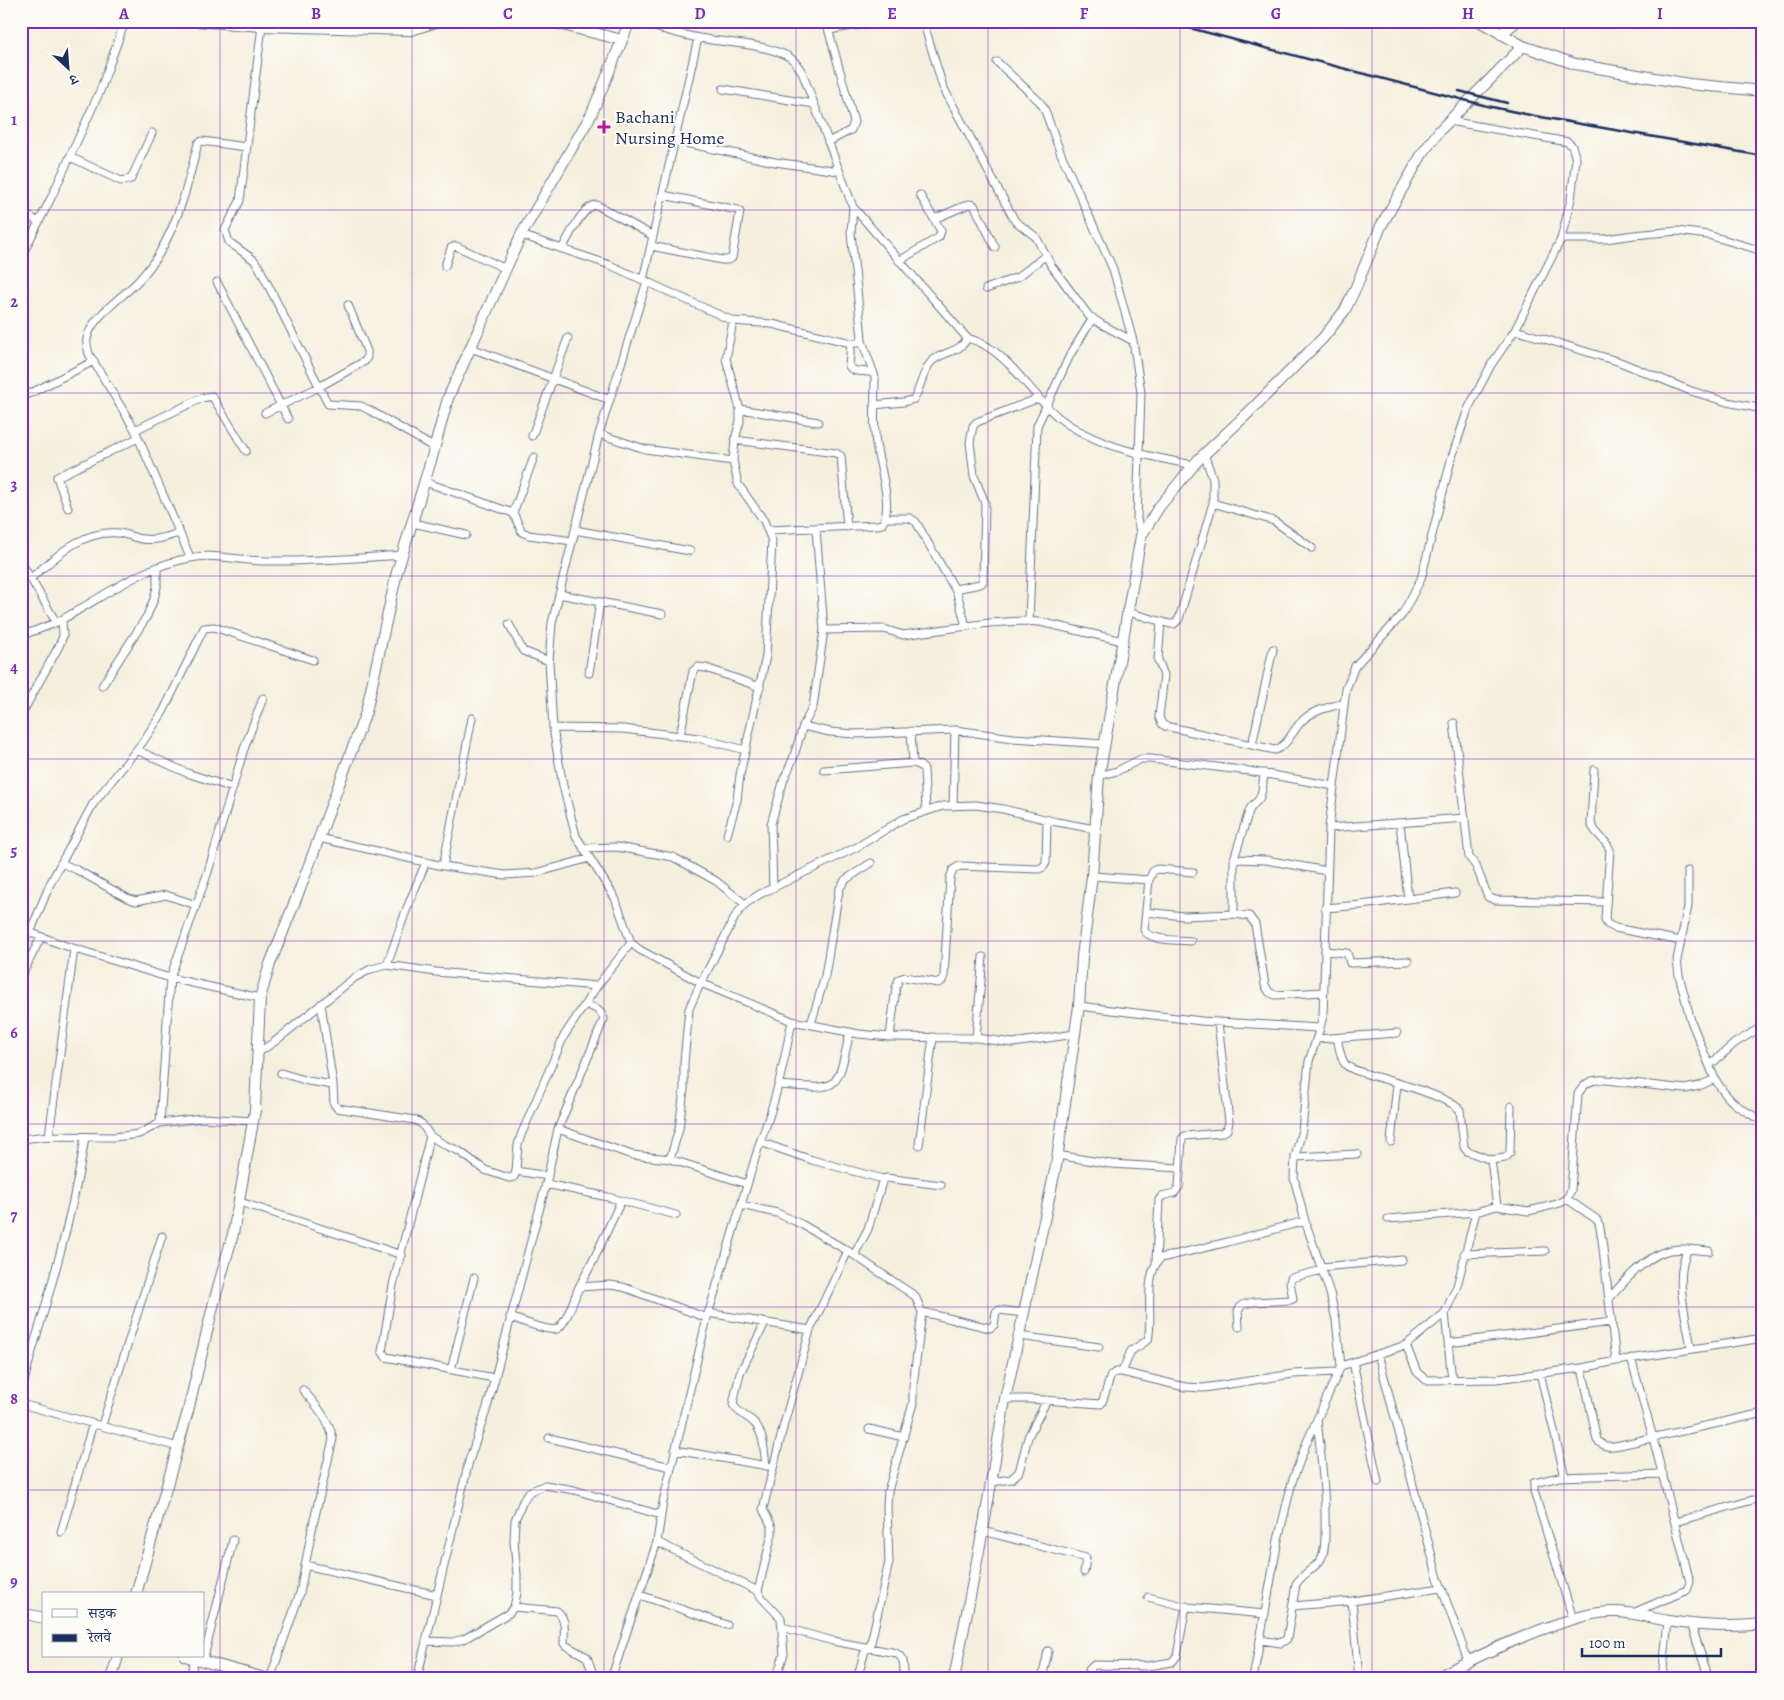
<svg xmlns="http://www.w3.org/2000/svg" width="1784" height="1700" viewBox="0 0 1784 1700" font-family="Alegreya,'Noto Serif Devanagari',serif">
<style>
.lines{fill:none;stroke-linecap:round;stroke-linejoin:round}
.street-casing{stroke:#67728a;stroke-width:9}
.secondary-casing{stroke:#67728a;stroke-width:12}
.street{stroke:#fff;stroke-width:7}
.secondary{stroke:#fff;stroke-width:10}
.rail{stroke:#1b2f5e;stroke-width:2.5}
.grid{fill:none;stroke:#7b2cbf;stroke-width:1;stroke-opacity:0.55}
.poi-dot{fill:#b5179e;stroke:#fdfcf7;stroke-width:2}
.labels{text-anchor:middle;dominant-baseline:central;stroke-width:4;stroke-linejoin:round;paint-order:stroke}
.poi-label{font-size:18px;fill:#1b2f5e;stroke:#fdfcf7;text-anchor:start}
.neatline{fill:none;stroke:#7b2cbf;stroke-width:2}
.grid-label{font-size:16px;text-anchor:middle;font-weight:bold;fill:#7b2cbf}
</style>
<rect width="100%" height="100%" fill="#fdfcf7"/>
<filter id="ink" filterUnits="userSpaceOnUse"><feTurbulence type="fractalNoise" baseFrequency=".02" numOctaves="2"/><feDisplacementMap in="SourceGraphic" scale="10" xChannelSelector="R" yChannelSelector="G"/><feConvolveMatrix kernelMatrix="1 2 1 2 8 2 1 2 1" color-interpolation-filters="sRGB"/></filter>
<filter id="wash" filterUnits="userSpaceOnUse"><feTurbulence type="fractalNoise" baseFrequency=".0096" numOctaves="4" result="noise"/><feDisplacementMap in="SourceGraphic" scale="20" xChannelSelector="R" yChannelSelector="G"/><feGaussianBlur stdDeviation="1.12" result="paint"/><feColorMatrix in="noise" values="0 0 0 0 0 0 0 0 0 0 0 0 0 0 0 0 0 1.4 0 .05"/><feComposite in="paint" operator="in"/></filter>
<g filter="url(#wash)">
<rect width="100%" height="100%" fill="#f5efdd"/>
</g>
<g filter="url(#ink)">
<g class="lines">
<g class="street-casing">
<path id="street" d="M631 21C654 26 676 34 699 38 726 43 757 43 783 54 792 57 797 64 802 72L853 207 967 338C974 340 982 343 988 347 1016 365 1033 396 1058 417 1096 447 1147 456 1193 465
M826 21 854 122 851 130 828 142
M923 21 943 87 1015 221 1036 237 1051 265 1089 316 1101 324 1133 341
M262 26 240 201 225 230 229 242 254 260 259 267 328 404 361 406 369 410 435 448
M829 30 881 21
M997 62 1039 101 1044 108 1061 154 1113 269 1133 341 1141 392 1137 519 1141 536
M723 89 814 104
M676 141 775 162 839 171
M70 157 121 181 131 179 152 133
M21 212 39 222
M934 219 969 204 974 205 995 247
M521 235 610 265 733 321 772 324 851 343H859L862 338 851 233 853 207
M1561 239H1606L1634 235 1677 231 1708 235 1763 251
M651 246 722 260H728L732 258 740 212 738 210 663 195
M562 249C569 237 583 204 597 205L653 236
M21 257 51 198 100 91 125 21
M899 261 939 237 941 231 920 195
M445 266 451 248 456 246 506 269
M643 280 698 38
M647 281 599 434 552 623 549 661 553 728 563 786 576 836 615 898 631 943 640 950 701 983 792 1021 859 1034 890 1037 976 1038 1013 1043 1075 1034
M217 282 288 419
M986 289 1018 277 1046 255
M1515 330 1620 362 1691 391 1727 402 1763 409
M862 341 874 374
M471 348 610 400
M21 398 94 361
M874 405 904 402 914 399C921 387 922 373 931 362 942 351 961 353 967 338
M740 409 818 422
M265 413 319 387 365 361 367 357V351L348 305
M135 430 89 354C88 349 86 344 87 339 91 316 125 296 140 279 147 271 155 261 160 252 181 215 188 183 198 143L202 141 246 147
M599 434 645 449 733 461
M532 436 568 338
M735 440 836 453 841 456 847 527
M425 482 513 513 522 532 529 535 572 541
M1213 503 1274 521 1312 548
M68 508 57 477 138 438
M513 513 534 457
M886 518H910L916 522 957 593 966 626
M413 523 466 535
M575 530 690 551
M769 530 877 525 882 524C894 507 879 465 876 444 873 423 875 400 875 378L874 374C866 369 855 375 849 366L851 343
M190 557 135 430 202 398 212 396 246 451
M21 562 56 622
M30 579C56 557 82 529 119 533 127 534 134 538 142 539 155 541 167 537 179 533
M955 589 980 584 983 582 985 503 974 476 970 442 973 426 977 422 1039 398
M559 594 662 614
M1128 612 1170 624H1174L1179 619 1213 503V479L1204 454
M1029 621 1037 426 1070 355 1093 318
M1161 622 1158 660 1164 675 1159 717 1162 724 1165 726 1275 750C1288 746 1294 727 1304 719 1314 710 1331 707 1344 703
M509 624 523 651 549 661
M824 630 884 629 903 635 989 623 1023 621 1040 622 1123 641
M21 636C35 630 51 626 63 619 104 596 143 566 190 558 215 553 241 561 266 561 312 562 357 558 403 555
M589 673 600 602
M102 686 147 616 154 599 157 587V567
M21 715 59 646 63 636 62 620
M1454 723 1469 857 1476 866 1488 897 1495 900 1606 902
M803 726 830 732 854 734 955 730
M553 728 623 729 698 738 746 750
M911 731 913 763
M680 736 693 671 698 667 706 668 760 687
M1252 745 1273 649
M137 750 187 773 233 788
M824 770 913 763 919 765 924 769 926 811
M1594 770 1591 823C1594 834 1606 839 1610 850L1605 919 1607 924 1615 928 1681 941
M1099 776 1117 771 1141 759H1151L1249 771 1334 786
M953 806 955 730 1013 738 1104 744
M1400 823 1408 899
M1329 828 1465 818
M727 835 737 800 740 775 766 656 772 541 764 521 738 484 733 461 735 440 740 421V409L726 359 733 321
M319 838 443 866 505 875 536 873 590 858
M583 848 617 847 673 857 716 881 745 904
M1234 859 1266 860 1327 871
M61 863 77 870 127 898 136 901 166 895 196 905
M443 866 472 718
M1688 871V906L1677 960 1679 975 1691 1021 1715 1079
M1092 876 1149 880 1153 871 1157 869 1193 872
M1149 880 1144 930C1149 941 1179 940 1191 941
M773 888 771 824 784 779 793 759 803 726 813 707 824 630 816 529
M1325 908 1361 905 1455 893
M1146 912 1184 916 1234 914 1249 916 1255 924 1265 985 1269 992 1275 995 1323 992
M1234 914V859L1249 811C1253 802 1256 804 1259 799 1263 793 1263 781 1264 773
M21 929 63 945 170 978 260 998
M30 933 50 884 93 804 142 743 163 712 204 628 214 627 313 660
M1325 951 1347 953 1350 963 1408 961
M387 965 407 908 426 862
M21 977 41 937
M321 1004 333 1085 334 1104 337 1108 415 1120 422 1124 430 1136 445 1145 459 1151 485 1170 509 1178 514 1177 516 1171
M1079 1006 1201 1021 1320 1028 1323 1016 1329 828 1346 689 1355 666 1402 615 1421 579 1451 460 1468 409 1491 365 1515 330 1561 239 1571 199 1576 159 1572 146 1568 142 1449 121
M811 1024 825 976 839 890 845 880 871 863
M1320 1028 1309 1061 1302 1130 1295 1157 1294 1178 1305 1221 1330 1293 1336 1320 1341 1366 1406 1345 1417 1372 1426 1380 1496 1379 1582 1368 1616 1361 1763 1338
M890 1037 896 987 899 979 905 977 938 983 942 981 944 976 950 878 953 870 959 866 1039 869 1043 867 1046 863 1047 820
M976 1038 983 957
M1337 1038C1339 1045 1340 1058 1345 1064 1350 1070 1362 1072 1370 1075 1390 1081 1448 1096 1460 1110L1464 1147 1467 1151 1491 1160 1497 1206
M1317 1039 1397 1033
M257 1053 273 1043 354 978 371 969 387 965 436 972 597 986
M1710 1065 1735 1043 1763 1026
M281 1073 308 1081 333 1085
M779 1085C842 1090 836 1092 850 1032
M160 1123 170 978 208 872 244 749 263 698
M558 1129 632 1155 670 1159 747 1184
M49 1136 74 949
M430 1136 393 1285 382 1351 386 1357 494 1378
M21 1139 49 1136 114 1137 139 1134 160 1123 202 1118 253 1121
M760 1142 812 1160 883 1179
M1391 1142 1397 1084
M919 1145 933 1037
M1057 1155 1111 1164 1180 1168
M1295 1157 1357 1154
M670 1159 679 1129 684 1089V1062L689 1009 697 991 736 915 745 904 760 894 857 847 903 819 943 806 976 805 1003 809 1057 822 1095 829
M1491 1160 1505 1158 1510 1153 1511 1106
M548 1176 516 1171 518 1145 521 1135 564 1036 597 986 631 943
M546 1184 608 1197 676 1215
M1567 1199 1596 1219 1599 1223 1602 1240 1616 1361
M240 1202 402 1255
M741 1205 777 1213 801 1224 848 1251 915 1296 922 1312 990 1328 994 1325 996 1312 999 1310 1024 1313
M1388 1219 1476 1212
M21 1220 22 1218
M1688 1249C1673 1278 1687 1318 1691 1349
M1464 1254 1545 1251
M854 1255 868 1229 883 1179 886 1178 941 1185
M1156 1262 1159 1200 1162 1196 1174 1193 1179 1187 1182 1139 1185 1136 1221 1133 1227 1130 1229 1122 1218 1022
M1321 1267 1402 1260
M579 1287 592 1263 621 1201
M1609 1299C1623 1282 1644 1258 1666 1251 1680 1247 1696 1250 1709 1251
M708 1313 810 1330
M1445 1313 1452 1380
M510 1317C519 1320 549 1332 557 1329 566 1325 575 1296 579 1287L610 1285 623 1287 707 1318
M765 1323 740 1373 733 1404C736 1412 745 1415 751 1420 764 1429 764 1451 766 1466
M1239 1327 1238 1311 1242 1305 1253 1302 1290 1300 1293 1299 1290 1282 1291 1278 1322 1270
M1019 1336 1099 1347
M1448 1343 1513 1335 1611 1322
M1406 1345 1445 1313 1457 1286 1476 1212 1497 1206 1528 1211 1542 1208 1560 1203 1567 1199 1571 1190 1578 1094C1585 1082 1592 1079 1606 1080L1685 1089 1699 1086 1715 1079C1729 1103 1739 1108 1763 1121
M1378 1354 1437 1575 1468 1661
M1631 1358 1653 1438 1690 1582 1687 1590 1633 1613
M1353 1362 1378 1482
M1582 1368 1597 1440C1605 1448 1610 1447 1620 1445L1763 1413
M451 1370 474 1278
M1122 1372 1185 1387 1204 1388 1293 1374 1338 1372
M1540 1373 1565 1477
M21 1396C26 1369 34 1344 42 1318 59 1259 76 1198 85 1137
M1005 1399H1028L1101 1404 1103 1400 1111 1375 1116 1372H1122L1131 1351 1148 1340C1154 1317 1142 1275 1161 1258L1228 1242 1305 1221
M21 1404 178 1447
M102 1425 162 1236
M869 1429 904 1437
M549 1438 671 1467
M675 1450 768 1466
M992 1482 1011 1479 1019 1472 1028 1437 1047 1400
M1675 1522 1763 1497
M983 1531 1086 1558 1084 1572
M61 1532 93 1423
M657 1542 758 1591
M305 1565 437 1595
M640 1595 727 1625
M1148 1597 1187 1607 1265 1614
M1352 1601 1359 1679
M1292 1606 1352 1601 1441 1588
M514 1607 557 1611C567 1619 564 1631 564 1643L565 1645 587 1657 593 1674 606 1679
M1573 1619 1534 1491V1483L1559 1477 1663 1474
M1691 1624 1709 1679
M782 1627 833 1641 896 1653C906 1659 904 1669 903 1679
M1260 1640 1281 1643 1287 1639 1296 1584C1303 1573 1318 1567 1322 1557 1325 1550 1325 1541 1325 1534 1326 1496 1321 1457 1317 1419
M426 1641 453 1642 464 1639 509 1613 514 1607 517 1593V1575L514 1541 515 1520 523 1501 529 1492 545 1485 574 1490 661 1515
M870 1647 889 1562 887 1506 888 1491 913 1403V1386L922 1312
M203 1661 233 1540
M190 1679 194 1659
M270 1679 300 1593 312 1529 333 1439C329 1419 316 1405 303 1390
M417 1679 469 1461 487 1408 546 1184 558 1129 604 1019C602 1010 592 1007 585 1004
M611 1679 657 1542 663 1502 707 1318 760 1142C776 1102 784 1062 792 1021
M776 1679 784 1654 781 1618 761 1597 758 1591 772 1534V1527L763 1509 784 1424 810 1330 848 1251
M857 1679 866 1647
M1042 1679 1048 1651
M1088 1679 1089 1670 1094 1665 1148 1666 1172 1662 1177 1656 1186 1606
M1253 1679 1278 1540 1292 1482 1306 1444 1341 1366
M1662 1679 1668 1621"/>
</g>
<g class="secondary-casing">
<path id="secondary" d="M195 21 262 26 411 30 439 21
M547 21 622 40
M1479 21 1523 46 1575 64 1689 84 1763 91
M1501 34 1517 21
M136 1594 188 1411 215 1298 233 1234 255 1110 260 998 270 964 300 889 366 712 397 572 432 457 448 398 521 235 591 115 630 21
M21 1613 44 1618
M185 1656 268 1679
M111 1679 118 1656
M954 1679 985 1519 1005 1399 1056 1166 1079 1006 1082 957 1092 876 1099 776 1141 536 1159 507 1198 460 1246 415 1323 338 1345 310 1356 287 1381 226 1422 154 1440 130 1523 46
M1434 1679C1475 1657 1516 1638 1560 1623 1577 1618 1597 1611 1615 1612 1633 1612 1650 1618 1668 1621 1700 1626 1731 1628 1763 1624"/>
</g>
<use href="#street" class="street"/>
<use href="#secondary" class="secondary"/>
<path class="rail" d="M1163 21 1487 106 1535 116 1763 156
M1459 91 1507 103"/>
</g>
</g>
<path class="grid" d="M220 21V1679M412 21V1679M604 21V1679M796 21V1679M988 21V1679M1180 21V1679M1372 21V1679M1564 21V1679M21 210H1763M21 393H1763M21 576H1763M21 759H1763M21 941H1763M21 1124H1763M21 1307H1763M21 1490H1763"/>
<path class="poi-dot" d="M601.5 119.5h5v5h5v5h-5v5h-5v-5h-5v-5h5z"/>
<g class="labels">
<g class="poi-label">
<text x="615" y="117">Bachani<tspan x="615" dy="21">Nursing Home</tspan></text>
</g>
</g>
<rect width="1784" height="1700" fill="none" stroke="#fdfcf7" stroke-width="55"/>
<rect x="42" y="1592" width="162" height="65" fill="#fdfcf7" stroke="#a3aaba"/>
<rect x="52" y="1609" width="25" height="8" fill="#ffffff" stroke="#a3aaba"/>
<text x="88" y="1618" font-size="15" fill="#1b2f5e">सड़क</text>
<rect x="52" y="1634" width="25" height="8" fill="#1b2f5e" stroke="#a3aaba"/>
<text x="88" y="1642" font-size="15" fill="#1b2f5e">रेलवे</text>
<g transform="translate(68 68) rotate(154)" stroke="#fdfcf7" stroke-width="4" paint-order="stroke">
<path d="M0-4L9 19L0 12L-9 19Z" fill="#1b2f5e"/>
<text y="-8" font-size="14" font-weight="bold" text-anchor="middle" fill="#1b2f5e">उ</text>
</g>
<path d="M1582 1648v8h139v-8" fill="none" stroke="#1b2f5e" stroke-width="2.5"/>
<text x="1589" y="1648" font-size="15" fill="#1b2f5e" stroke="#fdfcf7" stroke-width="4" paint-order="stroke">100 m</text>
<rect x="28" y="28" width="1728" height="1644" class="neatline"/>
<g class="grid-label">
<text x="124" y="19">A</text>
<text x="316" y="19">B</text>
<text x="508" y="19">C</text>
<text x="700" y="19">D</text>
<text x="892" y="19">E</text>
<text x="1084" y="19">F</text>
<text x="1276" y="19">G</text>
<text x="1468" y="19">H</text>
<text x="1660" y="19">I</text>
<text x="14" y="125">1</text>
<text x="14" y="307">2</text>
<text x="14" y="490">3</text>
<text x="14" y="673">4</text>
<text x="14" y="856">5</text>
<text x="14" y="1038">6</text>
<text x="14" y="1221">7</text>
<text x="14" y="1404">8</text>
<text x="14" y="1587">9</text>
</g>
</svg>
